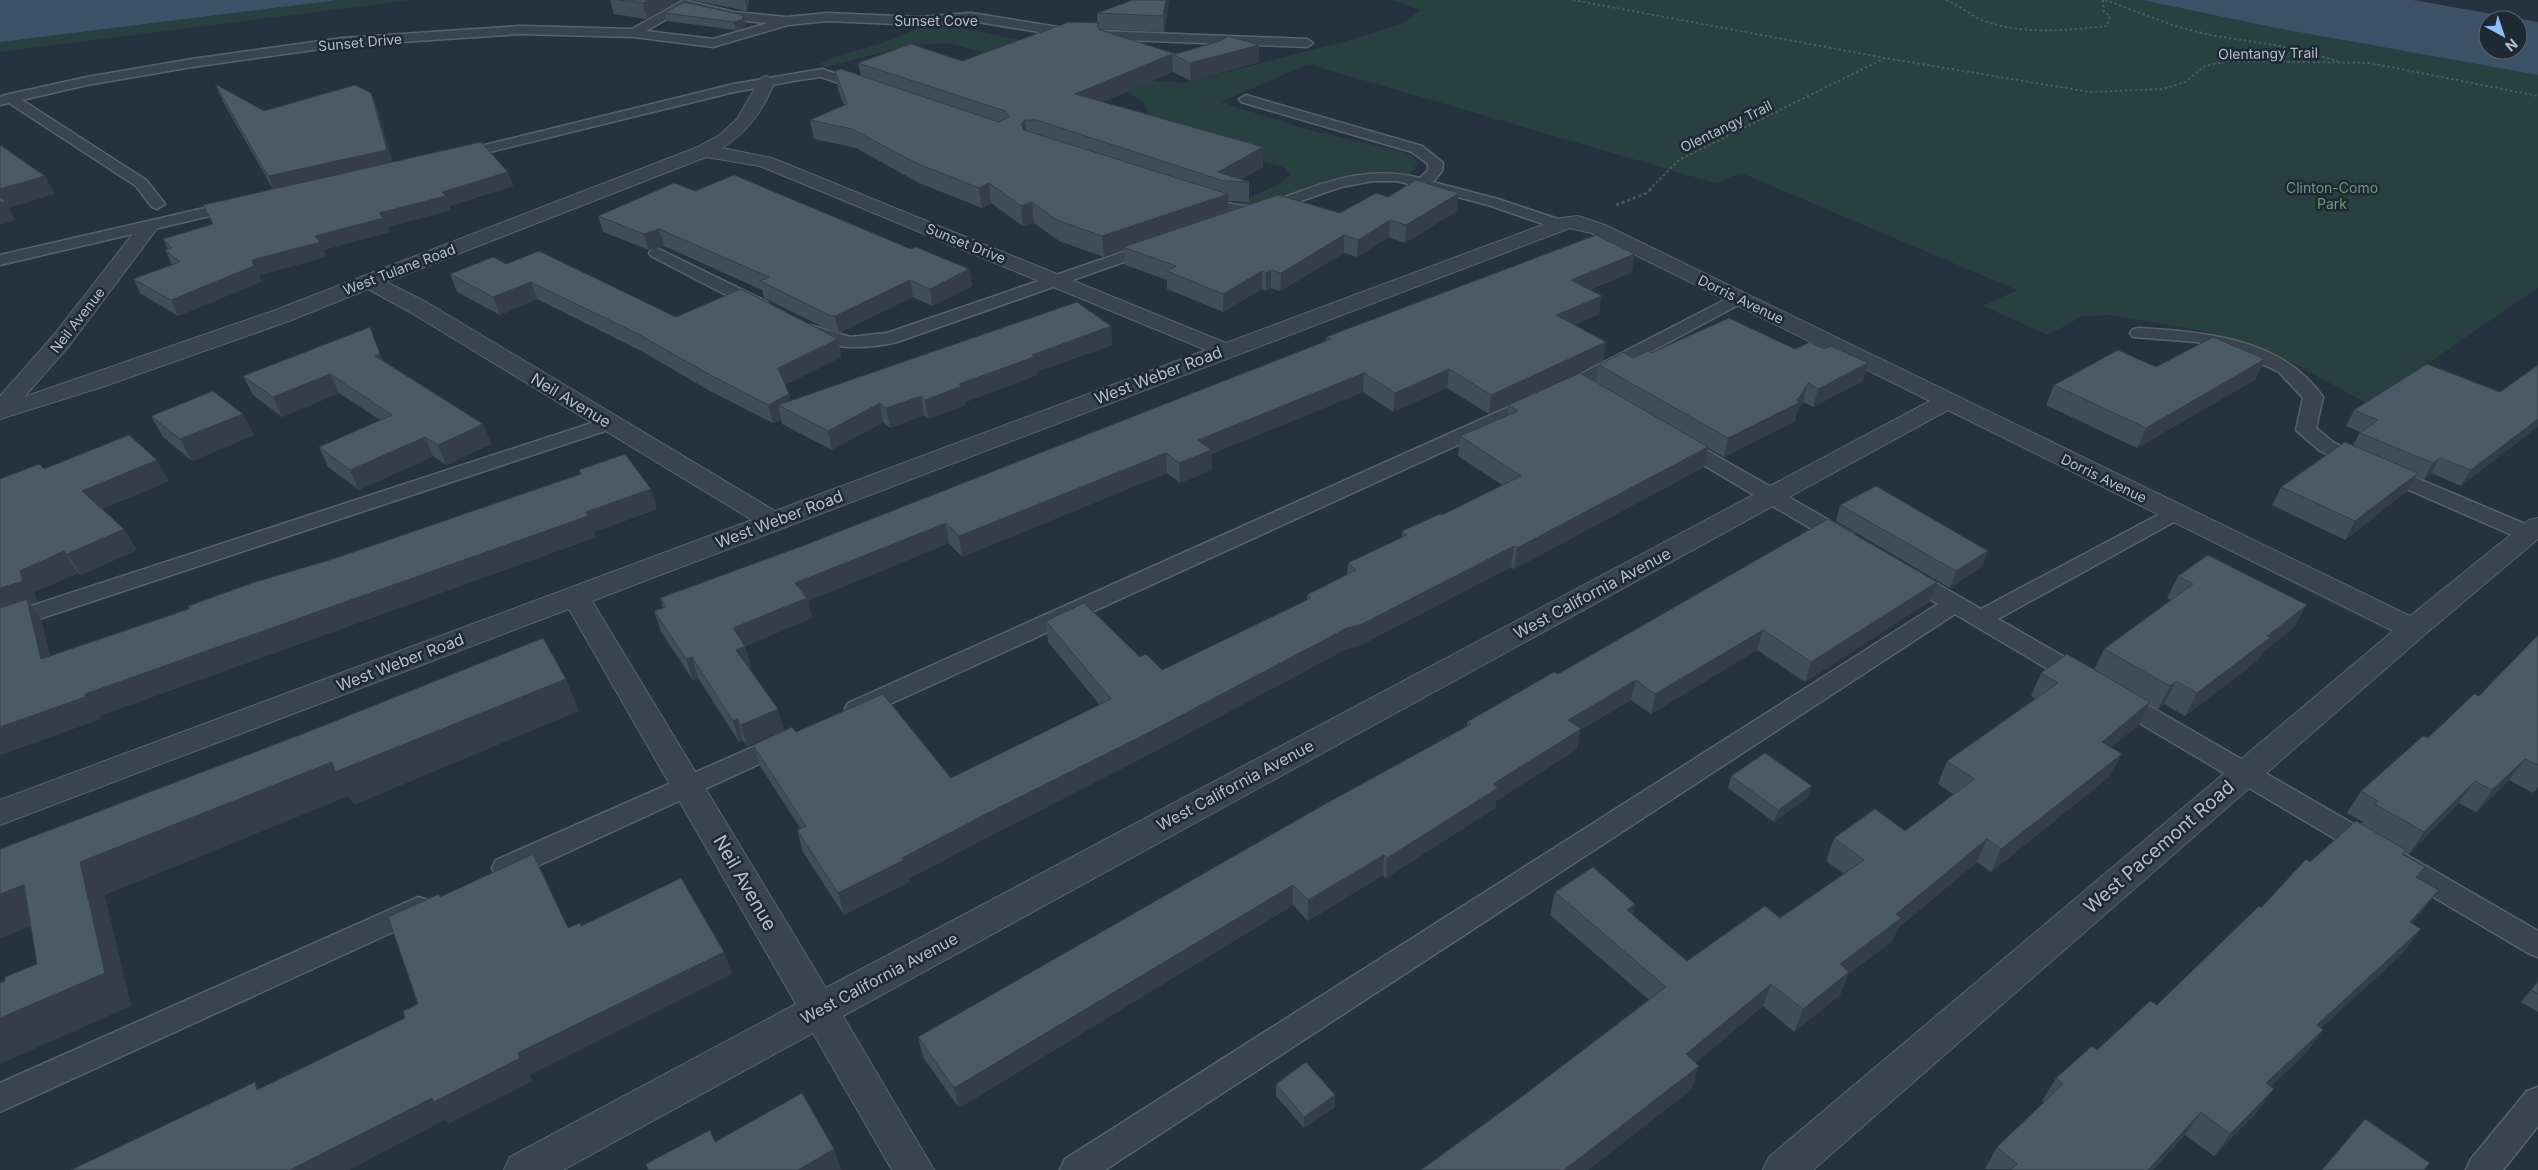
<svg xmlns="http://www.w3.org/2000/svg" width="2538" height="1170" viewBox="0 0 2538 1170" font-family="Inter,sans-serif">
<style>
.green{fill:#294041}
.water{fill:#3c5067;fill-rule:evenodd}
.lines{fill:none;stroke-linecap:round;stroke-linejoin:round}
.service-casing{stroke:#58626c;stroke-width:3}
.minor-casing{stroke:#58626c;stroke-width:2}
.path-far1{stroke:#485d5f;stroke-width:2;stroke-dasharray:2.5 2.5;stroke-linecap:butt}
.path{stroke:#485d5f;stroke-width:2.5;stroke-dasharray:3 3;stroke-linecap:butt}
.service{fill:#3a444f;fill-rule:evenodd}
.minor{fill:#3a444f;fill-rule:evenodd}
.wall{fill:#414d59}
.shaded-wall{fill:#353e48}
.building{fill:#4c5967;stroke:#353e48}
.labels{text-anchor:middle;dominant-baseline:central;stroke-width:5;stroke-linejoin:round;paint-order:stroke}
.far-street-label{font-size:14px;fill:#b6bfc9;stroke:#1e2934}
.far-park-label{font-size:14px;fill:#6e9a75;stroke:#1e2934}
.street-label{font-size:16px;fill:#b6bfc9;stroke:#1e2934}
.near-street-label{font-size:19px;fill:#b6bfc9;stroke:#1e2934}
</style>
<rect width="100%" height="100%" fill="#26323f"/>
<path class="green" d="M338 0H412L0 52V42Z
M1391 0H2142L2276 28 2538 75V288L2368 404 2293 363 2207 332 2109 315 2083 316 2048 335 1983 306 2017 290 1741 173 1715 183 1308 64 1221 102 1305 129 1400 151 1412 156 1418 163 1409 174C1386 173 1363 174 1340 180 1302 190 1272 208 1231 205L1280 184 1290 175 1285 168 1180 135 1152 124 1144 102 1120 89 948 43 911 45 825 67 818 65 833 57 880 44 919 28 946 25 1030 42 1148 80 1185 83 1350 40 1404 23 1420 10Z"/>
<path class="water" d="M0 0H338L0 42Z
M2142 0H2413L2538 22V75L2276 28ZM2488 20H2518V50H2488Z"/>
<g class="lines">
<g class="service-casing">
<path id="service" d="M684 0 734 12 787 17 827 13 919 17 971 13 1076 30 1307 39 1313 43 1307 47 1076 38 971 21 919 25 827 21 788 25 713 47 634 37 521 34 342 46 192 67 87 85 22 100 146 180 165 204 157 209 152 207 136 186 9 103 0 105V97L5 95 87 77 192 59 342 38 521 26 632 29ZM686 8 734 20 768 23 713 39 646 31Z
M822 69 870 85 872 88 865 92 821 77 799 80 734 92 457 160 450 156 452 153 734 84Z
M1246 95 1422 146 1443 163 1442 171 1433 182 1498 199 1564 221 1566 224 1558 229 1552 227 1488 205 1397 181H1373L1341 187 1261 215H1240L1194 203 1191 200 1194 197 1199 195C1218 200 1240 209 1260 205 1272 203 1284 197 1296 193 1339 177 1374 167 1420 178L1428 170V164L1412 152 1241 102 1239 99Z
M235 201 243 206 240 209 0 265V255Z
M1152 242 1160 247 1158 250 897 342C874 348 817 353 801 330L804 326 810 325 850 337 887 333Z
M657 248 767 302 770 306 767 310H755L651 256 649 253 651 250Z
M1738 293 1744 294 1747 298 1744 302 1585 387 866 715 857 718 848 715 845 709 848 703 1571 379Z
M2139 328C2205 332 2282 338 2323 397L2316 428 2334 443 2537 529 2538 537 2529 541 2521 539 2320 451 2296 430 2303 398 2279 372 2227 348 2196 342 2133 337 2130 333 2133 329Z
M610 417 617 419 620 423 617 427 0 632V616Z
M1680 437 1687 439 1853 534 1856 539 1853 544 1845 546 1837 544 1673 447 1670 443 1673 439Z
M2176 507 2183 509 2187 513 2183 517 1998 619 2091 672 2094 678 2091 684 2082 686 2073 684 1955 614 1105 1170H1060L1065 1159 1938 604 1899 581 1896 576 1899 571 1907 569 1915 571 1981 609 2169 509Z
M2118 691 2127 693 2538 931V957L2528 953 2109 705 2106 699 2109 693Z
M785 733 794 736 798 742 794 748 516 876 506 879 496 876 492 868 496 860Z
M418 897 428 900 432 908 428 916 0 1112V1083Z
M2538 1087V1126L2503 1170H2466L2471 1159 2527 1091Z"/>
</g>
<g class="minor-casing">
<path id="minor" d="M767 76 775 81C763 110 749 131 722 148L772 158 1226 343 1561 218 1578 216 1605 225 2410 616 2529 520 2538 518V539L2423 636 1813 1170H1763L1769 1157 2393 631 1948 410 843 1016 934 1170H892L813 1033 563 1170H504L510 1157 796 1004 569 609 0 825V800L752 520 410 312 368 289 289 321 102 387 0 419V396L53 336 142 222H156L159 226 69 346 24 397 273 311 698 147 721 134 737 119 761 78ZM706 157 760 166 1206 350 775 511 426 302 386 282ZM1570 228 1591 233 1930 401 826 988 592 601Z"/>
</g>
<path class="path-far1" d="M1573 0 1885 58 2090 92 2163 89 2185 82 2205 66 2228 61 2370 63 2538 96
M1946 0C1961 6 1972 17 1987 22 2024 35 2069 30 2107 26L2110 16 2104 12 2103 0
M2105 0 2175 26 2210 35 2280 46 2338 61
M1649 190 1679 160 1885 58"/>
<path class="path" d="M1616 205 1647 193 1651 189"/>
<use href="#service" class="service"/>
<use href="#minor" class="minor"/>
</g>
<path class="wall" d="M610 0H681L647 19 614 14Z
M693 0H749L747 11Z
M1133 0H1169L1164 32 1099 29 1100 30 1176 54 1259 62 1191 81 1173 72 1102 102 1263 147V167L1240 180 1249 182V202L1228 201V211L1340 213 1388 197 1457 211 1405 243 1389 237 1357 257 1344 253 1280 291 1271 288 1266 291 1262 289 1223 312 1167 289V280L1125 265 1124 250 1104 257 1059 241 1034 223 1023 226 991 203 982 208 919 183 856 148 814 139 810 120 844 106 838 89 835 71 861 76 858 63 962 61 1097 23V13Z
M665 13 745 23 744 28 736 30 667 21Z
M215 84 264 111 371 93 377 108 392 162 508 172 513 186 449 206 451 210 387 227 389 232 323 250 326 257 259 275 261 282 178 316 141 294 133 279 172 265 165 250H168L163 239 212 224 273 189 222 100Z
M695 191 911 249 969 269 972 286 932 306 913 297 839 333 833 332 764 298 762 290 664 246 649 250 603 232 598 216Z
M506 264 676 317 838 339 841 357 785 385 789 394 790 400 1111 326 1112 345 1036 372 1037 375 965 402V405L928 419 924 415 890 428 883 422 832 450 782 424 781 419 773 423 710 391 643 352 537 299 500 315 457 292 450 274Z
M1632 272 1589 290 1599 314 1574 325 1606 342 1603 361 1489 414 1447 388 1393 412 1363 392 1211 454 1212 470 1180 483 1167 473 962 557 949 543 808 601 812 618 745 646 751 667 749 668 784 730 747 746 743 740 739 742 698 678 693 680 661 632 654 611 663 608 660 598 805 545 1326 341V337Z
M1651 353 1863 381 1813 407 1803 402 1797 411 1795 421 1724 457 1708 448 1704 467 1514 569 1511 567 1361 645 1346 649 1148 755 986 838 908 879 909 882 844 915 803 852 797 830 800 828 760 766 753 745 796 732 951 778 1100 705 1048 642 1046 621 1140 657 1162 670 1307 600V595L1347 574 1348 563 1402 537V531L1442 515 1502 485 1458 456 1460 436 1507 416 1508 405 1596 382 1599 365Z
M384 361 483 424 491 444 446 465 433 456 359 490 328 467 319 447 380 420 339 393 282 417 253 395 243 376Z
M2538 365 2461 486 2431 473 2424 479 2416 476 2407 491 2345 540 2272 505 2281 487 2353 445 2360 432 2346 426 2354 410 2500 392Z
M2156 367 2256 379 2137 448 2046 405 2054 385Z
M151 416 254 435 192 461 163 437Z
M44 469 169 481 102 509 124 529 137 550 81 575 78 573 34 592 37 602 30 604 41 620 50 656 580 474 579 470 657 509 594 532 596 537 99 716 100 719 0 755V479Z
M1840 505 1988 551 1981 567 1950 588 1836 521Z
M2178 576 2307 605 2294 627 2263 652 2258 660 2185 716 2164 704 2158 709 2149 704 2139 725 2111 747 2110 776 1991 872 1977 862 1898 928 1892 941 1848 974 1840 995 1794 1032 1763 1006 1695 1063 1692 1089 1588 1170H1421L1520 1098 1649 1000 1550 915 1555 892 1635 904 1633 915 1687 961 1780 918 1844 874 1826 861 1834 838 1905 831 1954 795 1938 784 1947 761 2036 699 2031 696 2041 673 2094 670 2104 649 2171 600 2167 598Z
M1937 582 1930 601 1805 682 1757 650 1651 714 1631 700 1580 730 1577 749 1496 801 1495 808 1386 878 1383 875 1308 921 1293 905 959 1108 923 1057 918 1037 1467 727V722L1558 674Z
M2538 635V787L2533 793 2509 780 2476 812 2459 803 2409 854 2405 852 2403 855 2418 878 2421 913 2412 924 2403 953 2321 1028 2323 1030 2306 1053 2271 1086 2257 1112 2214 1156 2185 1135 2153 1170 1985 1169 1997 1147 2044 1102 2042 1101 2056 1078 2097 1050 2157 1005 2310 862 2361 824 2363 822 2347 813 2361 791 2428 738 2479 696Z
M1731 776 1808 797 1774 822 1728 788Z
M2538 981V1012L2521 1002Z
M1276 1084 1335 1107 1304 1128 1276 1096Z"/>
<path class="shaded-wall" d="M649 0H681L647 19 643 3Z
M745 0H749L747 11Z
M1166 0H1169V2L1164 32 1163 16Z
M743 15 745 23 744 28 736 30 734 22Z
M1259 45V62L1191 81 1190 63Z
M1172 54 1173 72 1077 113 1075 94Z
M371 93 377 108 393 166 275 192 268 176Z
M1025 120 1027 139 1021 124Z
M1263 147V167L1236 182 1218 172Z
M508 172 513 186 449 206 451 210 387 227 389 232 323 250 326 257 259 275 261 282 178 316 171 300 252 260 315 236 379 213 442 192Z
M45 176 55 194 9 208 16 220 0 225V189Z
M989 183 991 203 982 208 979 188Z
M1459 193 1457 211 1405 243 1406 225Z
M1228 194V214L1123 247 1124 250 1104 257 1102 236Z
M1032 202 1034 223 1023 226 1021 206Z
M1390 220 1389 237 1357 257 1358 240Z
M659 229 664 246 649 250 644 234Z
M1344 235V253L1280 291 1281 273Z
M1635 254 1632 272 1568 298 1571 280Z
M969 269 972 286 932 306 930 289Z
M1271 270V288L1266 291V273Z
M1262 271V289L1223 312V294Z
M910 280 913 297 839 333 835 316Z
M531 282 537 299 500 315 493 297Z
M1602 296 1599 314 1554 333 1556 315Z
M1111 326 1112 345 1036 372 1037 375 965 402V405L928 419 925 400 959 384 1032 355Z
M370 327 388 373 375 356Z
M838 339 841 357 782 386 778 368Z
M1606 342 1603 361 1489 414 1491 395Z
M2265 359 2256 379 2137 448 2146 428Z
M1868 363 1863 381 1813 407 1818 389Z
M1449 369 1447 388 1393 412 1395 393Z
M1364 373 1363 392 1211 454 1212 470 1180 483 1179 463 1198 440Z
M330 374 339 393 282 417 273 397Z
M1808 383 1803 402 1797 411 1795 421 1724 457 1728 438 1796 400Z
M789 394 793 412 778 405 781 419 773 423 768 405Z
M921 396 924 415 890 428 886 408Z
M880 403 883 422 832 450 828 431Z
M243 414 254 435 192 461 180 439Z
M2538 419V427L2461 486 2471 470Z
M483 424 491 444 446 465 438 445Z
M425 437 433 456 359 490 350 470Z
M1708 447 1704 467 1514 569 1517 548Z
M1166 453 1167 473 962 557 959 536Z
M2440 458 2431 473 2424 479 2433 463Z
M157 460 169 481 94 512 82 491Z
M2418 473 2407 491 2345 540 2355 521Z
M651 489 657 509 594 532 596 537 99 716 100 719 0 755V727L85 694Z
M946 523 949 543 808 601 812 618 739 649 733 628 795 583Z
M124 529 137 550 81 575 67 554Z
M1514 546 1511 567 1361 645 1346 649 1148 755 986 838 908 879 909 882 844 915 838 893 902 858 982 816 1347 628Z
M64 551 78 573 34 592 37 602 30 604 41 620 56 681 0 614V588L20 571Z
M1988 551 1981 567 1950 588 1956 571Z
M1937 582 1930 601 1805 682 1811 662Z
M2307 605 2294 627 2263 652 2258 660 2185 716 2197 693Z
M1763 630 1757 650 1651 714 1655 694Z
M745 646 751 667 742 671 736 650Z
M692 657 698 678 693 680 686 659Z
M566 679 579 711 354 805 349 796 105 895 131 1006 0 1064V1018L105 973 80 862 332 762Z
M1636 680 1631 700 1580 730 1577 749 1496 801 1495 808 1386 878 1387 858 1493 784 1568 720Z
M2176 681 2164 704 2158 709 2170 686Z
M2150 702 2139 725 2091 764 2102 742Z
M778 709 784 730 747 746 741 725Z
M737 719 743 740 739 742 733 721Z
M2122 754 2110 776 1991 872 2001 849Z
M2525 759 2509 780 2476 812 2492 790Z
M2475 781 2459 803 2409 854 2424 832Z
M1812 786 1808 797 1774 822 1778 810Z
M1987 839 1977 862 1898 928 1892 941 1848 974 1840 995 1794 1032 1803 1009 1840 964 1896 914Z
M1384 855 1383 875 1308 921V900Z
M24 885 50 918 0 939V894Z
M1293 885V905L959 1108 954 1088Z
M2439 890 2421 913 2392 946 2410 922Z
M1635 904 1630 927 1627 910Z
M2421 929 2403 953 2300 1048 2317 1025Z
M724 952 732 974 530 1075 533 1081 448 1124 445 1120 349 1170H290L518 1053Z
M1771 984 1763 1006 1679 1077 1686 1054Z
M2323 1030 2306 1053 2249 1106 2266 1083Z
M1699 1066 1692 1089 1588 1170H1564Z
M255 1082 271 1104 257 1090Z
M2274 1089 2257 1112 2214 1156 2230 1134Z
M1335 1095V1107L1304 1128V1117Z
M2201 1112 2185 1135 2153 1170H2148Z
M834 1149 841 1170H798Z"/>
<path class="building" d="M618 0H649L643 3Z
M1133 0H1166L1163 16 1097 13Z
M684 2 743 15 742 20 734 22 665 13Z
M1069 22 1099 23 1097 25 1100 30 1176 54 1220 41 1228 36 1259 45 1190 63 1172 54 1075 94 1263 147 1218 172 1249 182 1224 181 1036 120H1025L1021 124 1024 130 1228 194 1102 236 1057 220 1032 202 1021 206 989 183 979 188 916 163 852 129 810 120 847 104 835 71 841 69 999 122 1009 117 1005 111 858 63 911 44 962 61Z
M215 84 264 111 355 85 371 93 387 150 268 176Z
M481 142 508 172 442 192 446 196 379 213 383 218 315 236 320 242 252 260 254 266 171 300 133 279 180 262 165 250 172 248 163 239 213 224 203 205Z
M0 145 45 176 0 189Z
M734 175 911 249 916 247 969 269 930 289 910 280 835 316 829 315 760 281 769 277 659 229 644 234 598 216 674 183 695 191Z
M1416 180 1459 193 1406 225 1390 220 1358 240 1344 235 1281 273 1271 270 1266 273 1262 271 1223 294 1167 271 1176 266 1123 247 1278 195 1340 213 1376 193 1388 197Z
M0 197 6 201 0 203Z
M1596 235 1635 254 1571 280 1602 296 1556 315 1606 342 1491 395 1449 369 1395 393 1364 373 1198 440 1211 450 1179 463 1166 453 959 536 946 523 795 583 807 598 733 628 745 646 736 650 778 709 741 725 737 719 733 721 692 657 686 659 654 611 666 607 660 598 805 545 1331 339 1326 337Z
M539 251 676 317 741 289 838 339 778 368 789 394 768 405 705 372 638 334 531 282 493 297 450 274 493 257 506 264Z
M1077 302 1111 326 1032 355 1034 357 959 384 962 386 925 400 921 396 886 408 880 403 828 431 778 405Z
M1729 318 1795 349 1810 342 1824 349 1831 346 1868 363 1818 389 1808 383 1799 398 1796 400 1800 402 1728 438 1599 365 1623 352 1633 358 1648 351 1651 353Z
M370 327 380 354 375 356 483 424 438 445 425 437 350 470 319 447 392 415 330 374 273 397 243 376Z
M2213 337 2265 359 2146 428 2054 385 2118 350 2156 367Z
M2427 364 2500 392 2538 365V419L2471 470 2440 458 2433 463 2360 433 2378 420 2354 410Z
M1580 373 1708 447 1517 548 1514 546 1362 624 1347 628 1146 734 982 816 902 858 904 860 838 893 797 830 806 826 753 745 792 727 796 732 883 694 951 778 1111 699 1046 621 1084 603 1140 657 1146 654 1162 670 1311 598 1307 595 1356 570 1348 563 1407 535 1402 531 1440 514 1442 515 1521 476 1460 436 1518 411 1508 405Z
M213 391 243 414 180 439 151 416Z
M129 435 157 460 82 491 124 529 67 554 64 551 20 571 23 581 0 588V479L39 464 44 469Z
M2345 442 2418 473 2355 521 2281 487Z
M625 454 651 489 586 512 588 516 85 694V697L0 727V608L27 599 41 659 189 609 188 606 252 583 336 558 581 474 579 470Z
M1876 486 1988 551 1956 571 1840 505Z
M1828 519 1937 582 1811 662 1763 630 1655 694 1636 680 1568 720 1581 729 1493 784 1498 788 1387 858 1384 855 1308 900 1293 885 954 1088 918 1037 1318 808 1471 724 1467 722 1554 672 1558 674Z
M2208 555 2307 605 2267 636 2271 637 2197 693 2176 681 2170 686 2104 649 2193 584 2178 576Z
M2538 635V765L2525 759 2492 790 2475 781 2424 832 2375 804 2378 801 2361 791 2423 736 2428 738 2474 694 2479 696Z
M543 638 566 679 335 772 332 762 80 862 105 973 0 1018V983L5 981V977L37 964 24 885 0 894V849L310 731Z
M2067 654 2150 702 2102 742 2122 754 2001 849 1987 839 1896 914 1901 918 1840 964 1849 972 1803 1009 1771 984 1686 1054 1699 1066 1564 1170H1421L1520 1098 1666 987 1555 892 1593 867 1635 904 1627 910 1687 961 1765 906 1780 918 1864 860 1834 838 1875 809 1905 831 1974 779 1947 761 2058 683 2041 673Z
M1765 753 1812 786 1778 810 1731 776Z
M2356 821 2406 850 2402 854 2425 867 2416 877 2439 890 2410 922 2421 929 2317 1025 2323 1030 2266 1083 2274 1089 2230 1134 2201 1112 2148 1170H2011L2017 1164 1997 1147 2063 1084 2056 1078 2092 1046 2097 1050 2150 1001 2157 1005 2259 906 2261 908 2306 859 2310 862Z
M533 854 568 928 580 923 581 926 681 878 724 952 518 1053 520 1058 434 1102 432 1098 290 1170H71L255 1082 257 1090 405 1018 403 1011 418 1004 388 917 439 894 440 897Z
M2538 982V994L2531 990Z
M1306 1062 1335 1095 1304 1117 1276 1084Z
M802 1093 834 1149 798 1170H648L646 1164 710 1130 715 1142Z
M2365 1119 2430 1163 2424 1170H2322Z"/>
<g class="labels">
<g class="far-street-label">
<text x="936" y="20">Sunset Cove</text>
<text transform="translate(360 42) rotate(-5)">Sunset Drive</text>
<text transform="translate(2268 53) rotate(-1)">Olentangy Trail</text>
<text transform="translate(1726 126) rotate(-26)">Olentangy Trail</text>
<text transform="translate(966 243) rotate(22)">Sunset Drive</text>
<text transform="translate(399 269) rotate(-21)">West Tulane Road</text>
<text transform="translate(1741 299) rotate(26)">Dorris Avenue</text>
<text transform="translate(77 320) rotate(-52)">Neil Avenue</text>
<text transform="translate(2104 478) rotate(26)">Dorris Avenue</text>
</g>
<g class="far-park-label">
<text x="2332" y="187">Clinton-Como<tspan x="2332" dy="16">Park</tspan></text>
</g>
<g class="street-label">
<text transform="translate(1158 375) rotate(-21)">West Weber Road</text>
<text transform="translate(571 400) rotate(31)">Neil Avenue</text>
<text transform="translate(779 519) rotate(-21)">West Weber Road</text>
<text transform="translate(1592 593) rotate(-28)">West California Avenue</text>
<text transform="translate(400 662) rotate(-21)">West Weber Road</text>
<text transform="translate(1235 785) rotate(-28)">West California Avenue</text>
<text transform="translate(879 978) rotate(-28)">West California Avenue</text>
</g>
<g class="near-street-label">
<text transform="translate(2159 847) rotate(-41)">West Pacemont Road</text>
<text transform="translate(745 883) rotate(60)">Neil Avenue</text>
</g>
</g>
<g transform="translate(2503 35) rotate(140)"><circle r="24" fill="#1e2934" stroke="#5b6570"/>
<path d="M0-4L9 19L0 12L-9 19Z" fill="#8fbdf5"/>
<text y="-8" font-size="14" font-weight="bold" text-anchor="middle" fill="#b6bfc9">N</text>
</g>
</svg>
